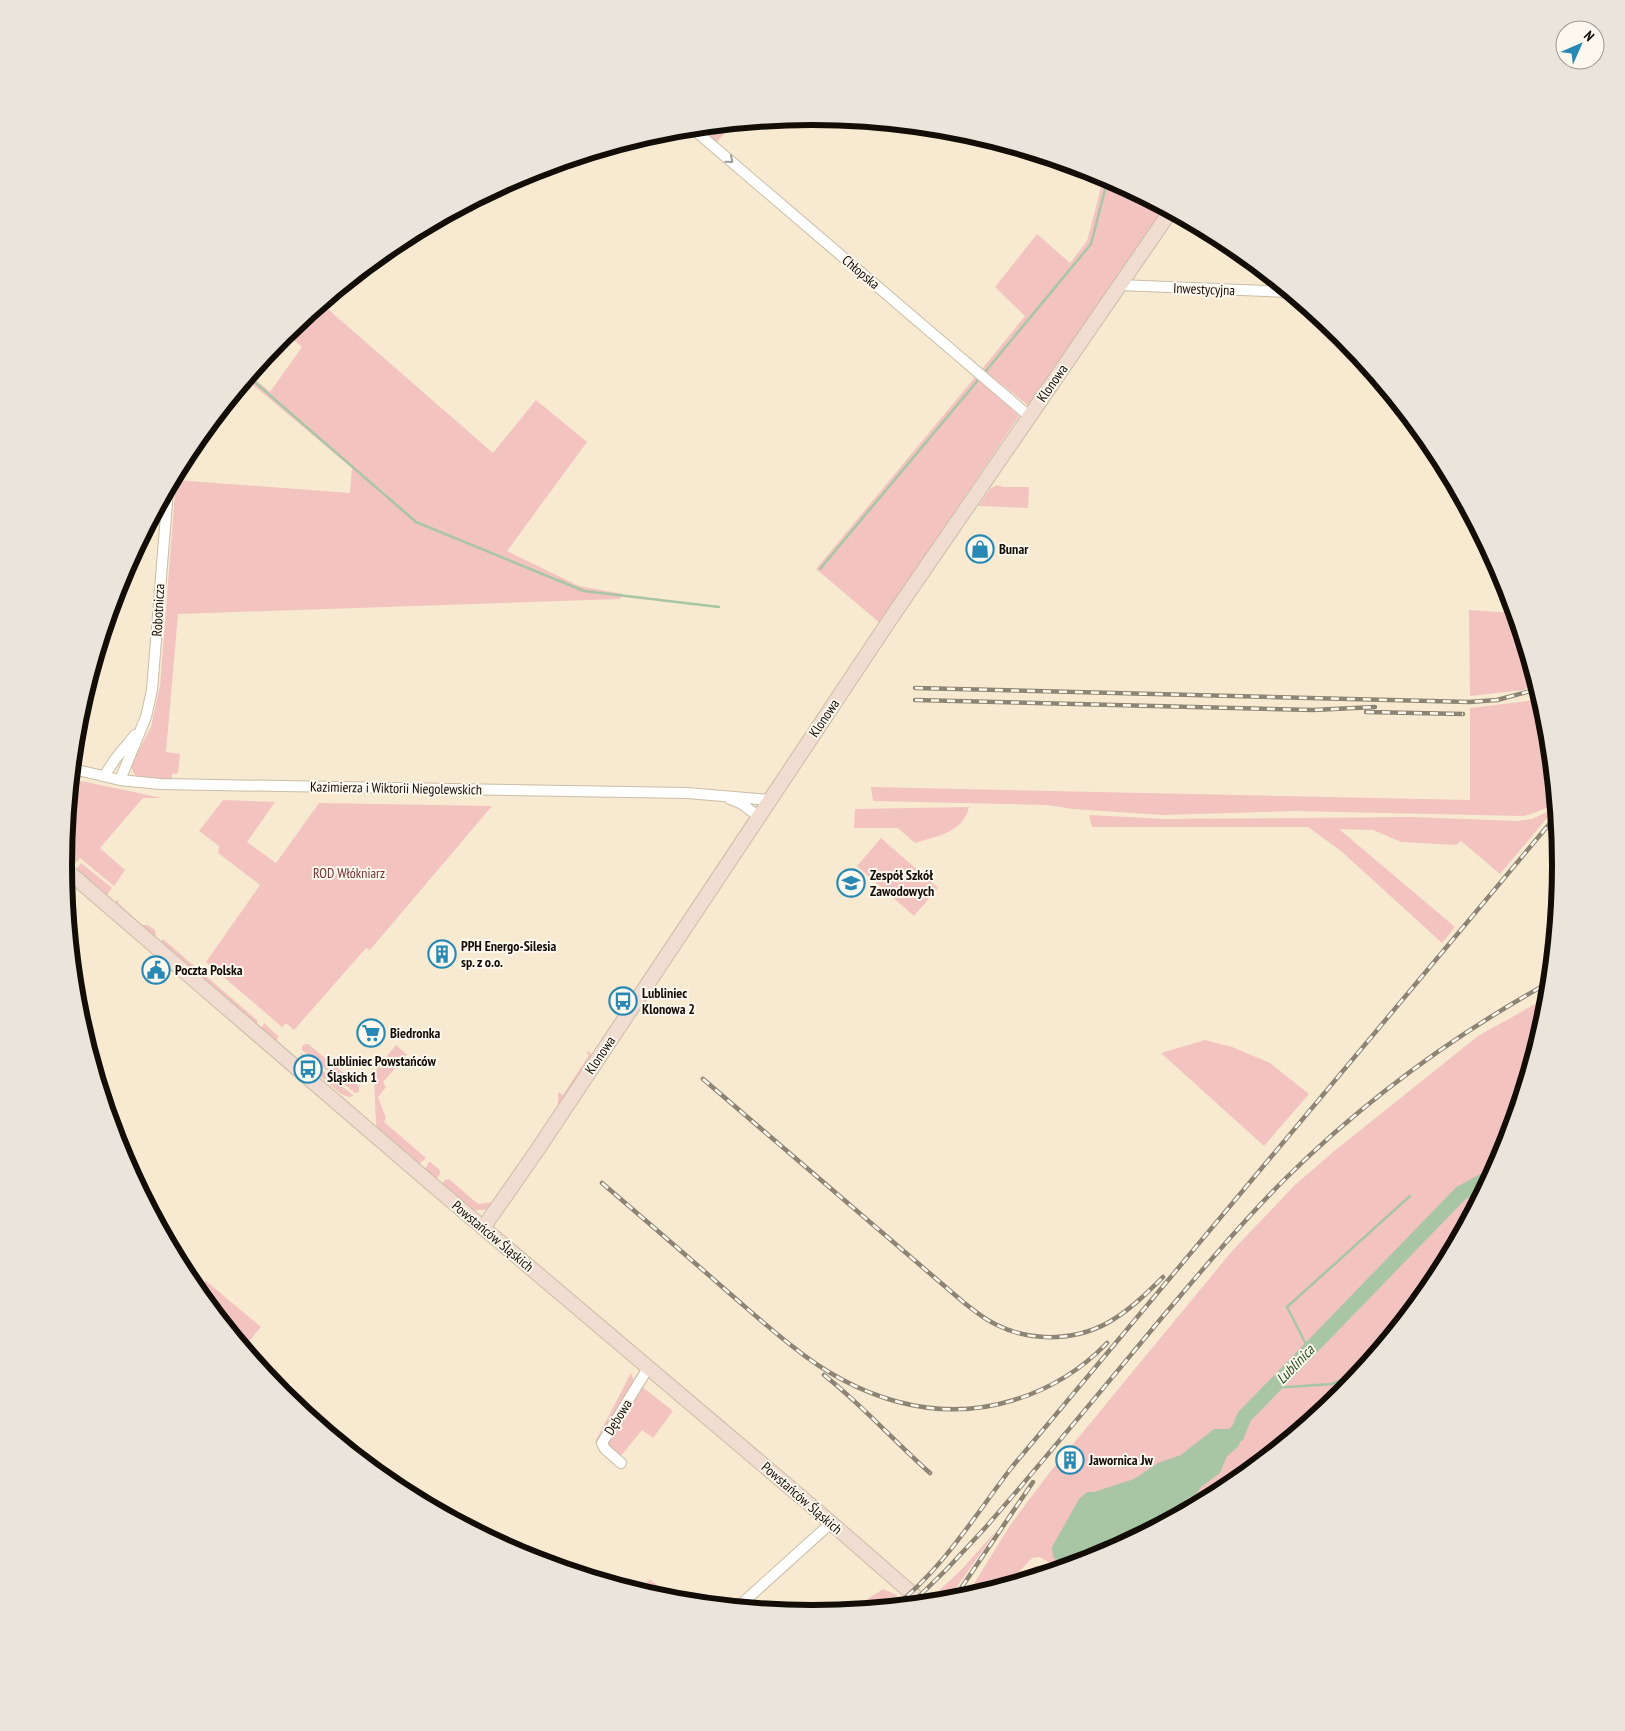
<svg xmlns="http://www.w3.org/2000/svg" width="1625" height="1731" viewBox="0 0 1625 1731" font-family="'PT Sans Narrow',sans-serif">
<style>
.green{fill:#f3c3c0}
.water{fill:#a8c6a4}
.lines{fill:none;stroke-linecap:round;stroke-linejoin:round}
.stream{stroke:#a8c6a4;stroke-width:2.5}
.river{stroke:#a8c6a4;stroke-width:15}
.street-casing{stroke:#cabda5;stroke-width:12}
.secondary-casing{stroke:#cabda5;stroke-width:16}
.street{stroke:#fff;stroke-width:10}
.secondary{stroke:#f0dcd0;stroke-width:14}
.rail-casing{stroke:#8d8473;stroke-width:4.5}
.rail{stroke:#fdf8ee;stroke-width:2.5;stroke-dasharray:8;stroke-linecap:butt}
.oneway{stroke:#a09e9b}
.labels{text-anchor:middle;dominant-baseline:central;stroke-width:4;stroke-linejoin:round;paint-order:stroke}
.street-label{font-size:14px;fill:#120d06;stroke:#fdf8ee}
.poi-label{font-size:14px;font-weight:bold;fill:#120d06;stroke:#fdf8ee;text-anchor:start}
.park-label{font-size:14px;fill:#713433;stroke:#fdf8ee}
.water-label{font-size:15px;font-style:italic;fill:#264f21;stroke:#fdf8ee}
.rim{fill:none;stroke:#120d06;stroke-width:6}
</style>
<rect width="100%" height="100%" fill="#f7ead1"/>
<path class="green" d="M732 125 716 143 699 128Z
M1104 176 1164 209 1029 406 982 369 1025 316 995 287 1037 234 1070 263 1087 241Z
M322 304 493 453 536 400 587 442 507 551 579 586 623 594 620 599 178 614 166 752 180 754 178 773 172 774V780C158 779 129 784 132 763L151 727 160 686 176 480 350 493 352 468 247 380 251 376 270 392 302 347 286 333Z
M976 376 1019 416 880 623 816 569Z
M997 485 1003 487H1029L1028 508 978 506 991 488Z
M1469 610 1514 613 1536 684 1523 690 1470 696Z
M1540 696 1547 720 1555 806C1544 807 1535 814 1523 816L1294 811 1162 815 1073 809 1047 805 873 801 871 787 1470 800V708L1528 701Z
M72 779 162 798H143L100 848 125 870 114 886 80 858 72 867 64 860Z
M223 800 275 802 247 842 276 863 319 803 492 806 370 950 366 948 294 1030 286 1023 282 1027 206 962 260 885 218 853 219 846 199 831Z
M969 807C963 833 937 836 915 843L898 828H854L855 809Z
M1549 811H1553L1500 874 1461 841 1456 845 1401 842 1373 830 1339 829 1455 927 1442 943 1341 851 1308 827H1092L1089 815 1165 819 1412 817 1517 821 1532 819Z
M881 838 938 888 914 916 857 866Z
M81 863 112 888 107 895H104L76 870Z
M117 900 119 901 118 903 142 925H148L155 930 156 936 154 937 115 903Z
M163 939 258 1021 256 1026 159 943Z
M1548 997 1547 1012 1504 1152 1435 1282 1342 1395 1228 1488 1202 1502 1198 1500 1183 1512 1099 1557 1058 1570 1047 1561 1039 1557 1032 1558 1007 1585 965 1598 1011 1524 1050 1472 1232 1251 1295 1185 1333 1152 1478 1036Z
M264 1023 278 1036 277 1040 270 1039 261 1030Z
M1205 1040 1232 1047 1270 1063 1309 1094 1264 1146 1161 1053Z
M305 1044H308L359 1086V1092L355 1093 302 1050V1046Z
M396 1045 407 1055 383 1082 386 1087 378 1097 386 1118 384 1122 426 1158 418 1165 379 1131 376 1125 374 1075 378 1067Z
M589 1051 591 1055 590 1058 558 1108V1092L563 1095 589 1055 586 1053Z
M301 1053 354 1096 349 1097 341 1094 302 1060Z
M429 1162H430L439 1169 440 1173 437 1179 426 1171V1167Z
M449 1179 478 1204 493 1202 485 1210H472L442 1184 445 1180Z
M206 1281 261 1327 244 1347 197 1290Z
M631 1373 634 1381 597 1444 595 1442Z
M641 1386 673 1411 653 1438 642 1430 620 1457 609 1448 608 1441Z
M997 1530 947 1601 932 1603 929 1600 960 1571Z
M1035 1566H1042L1050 1572 1019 1582 1027 1571Z
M650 1579 676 1601 666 1600 639 1592Z
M883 1589 897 1595 895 1601 885 1607 849 1611Z"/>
<path class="water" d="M1239 1417H1244L1245 1420 1243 1427V1435L1238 1447 1227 1456 1220 1473 1201 1487 1195 1495 1187 1499 1161 1524 1099 1557 1064 1568 1053 1557 1052 1547 1079 1499 1087 1492H1094L1134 1479 1158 1463 1181 1455 1214 1429H1229L1232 1426Z"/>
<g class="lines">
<path class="stream" d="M985 372 1091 244 1108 178
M249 377 416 522 584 591 719 607
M820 569 979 379
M1309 1350 1287 1307 1410 1196
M1272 1388 1332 1384 1361 1371"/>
<path class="river" d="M1237 1435 1244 1417 1461 1193 1492 1176"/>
<g class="street-casing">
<path id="street" d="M693 129 1029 416
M1119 285 1288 292
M73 769 120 780 160 784 687 793 770 800
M104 776 116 758 135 735
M120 780 146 717 152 690 168 490
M730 799 742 804 758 816
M621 1463 605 1449 602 1443 648 1368
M535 1555 541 1562
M738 1607 831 1523"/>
</g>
<g class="secondary-casing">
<path id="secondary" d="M64 868 435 1187 807 1502 923 1603
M483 1228 536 1152 891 618 1170 212"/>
</g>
<use href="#street" class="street"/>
<use href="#secondary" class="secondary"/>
<g class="rail-casing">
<path id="rail" d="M915 688 1469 702 1497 700 1538 689
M915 700 1313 710 1375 707
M1366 712 1463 714
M703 1079 962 1301C973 1310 984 1319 997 1325 1033 1343 1080 1341 1114 1319 1132 1308 1148 1292 1163 1277
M602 1183C644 1219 686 1255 728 1292 749 1310 770 1329 792 1346 855 1397 934 1425 1014 1400 1050 1389 1081 1370 1107 1343
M824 1375C862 1405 894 1441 930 1473
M953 1600 1033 1482
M910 1605 946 1570 985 1528C1046 1458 1105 1386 1164 1315 1204 1268 1243 1221 1286 1178 1364 1101 1454 1035 1550 982
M895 1606C942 1570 976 1514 1012 1467L1556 816"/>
</g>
<use href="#rail" class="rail"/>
</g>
<defs><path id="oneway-chevron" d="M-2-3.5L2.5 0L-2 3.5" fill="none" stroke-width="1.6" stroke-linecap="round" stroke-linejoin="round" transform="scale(1.25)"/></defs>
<use class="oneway" href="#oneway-chevron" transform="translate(730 160) rotate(40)"/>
<defs>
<g id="shop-ring" transform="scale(1.4375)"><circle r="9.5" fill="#fdf8ee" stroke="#288ab4" stroke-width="1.5"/><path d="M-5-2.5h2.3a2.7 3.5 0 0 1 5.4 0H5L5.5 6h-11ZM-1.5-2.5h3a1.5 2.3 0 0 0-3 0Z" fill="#288ab4"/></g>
<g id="school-ring" transform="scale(1.4375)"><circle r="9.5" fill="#fdf8ee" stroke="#288ab4" stroke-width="1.5"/><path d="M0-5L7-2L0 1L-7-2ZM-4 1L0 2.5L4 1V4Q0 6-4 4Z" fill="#288ab4"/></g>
<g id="building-ring" transform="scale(1.4375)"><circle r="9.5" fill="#fdf8ee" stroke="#288ab4" stroke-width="1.5"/><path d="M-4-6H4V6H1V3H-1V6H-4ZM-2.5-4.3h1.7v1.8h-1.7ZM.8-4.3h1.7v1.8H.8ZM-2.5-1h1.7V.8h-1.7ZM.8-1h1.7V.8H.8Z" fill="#288ab4"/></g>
<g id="civic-ring" transform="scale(1.4375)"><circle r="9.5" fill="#fdf8ee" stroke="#288ab4" stroke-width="1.5"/><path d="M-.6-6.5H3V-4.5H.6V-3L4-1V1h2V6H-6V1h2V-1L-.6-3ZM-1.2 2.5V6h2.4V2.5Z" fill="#288ab4"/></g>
<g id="bus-ring" transform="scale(1.4375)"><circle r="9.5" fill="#fdf8ee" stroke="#288ab4" stroke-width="1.5"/><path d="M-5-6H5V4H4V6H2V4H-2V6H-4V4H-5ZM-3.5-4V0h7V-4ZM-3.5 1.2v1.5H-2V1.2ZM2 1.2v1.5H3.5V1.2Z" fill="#288ab4"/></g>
<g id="supermarket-ring" transform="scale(1.4375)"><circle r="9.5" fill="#fdf8ee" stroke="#288ab4" stroke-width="1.5"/><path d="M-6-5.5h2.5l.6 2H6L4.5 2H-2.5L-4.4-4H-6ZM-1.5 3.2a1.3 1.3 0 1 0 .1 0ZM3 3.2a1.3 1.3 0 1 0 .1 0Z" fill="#288ab4"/></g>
</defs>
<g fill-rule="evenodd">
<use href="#shop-ring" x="980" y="549"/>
<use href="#school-ring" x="851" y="883"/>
<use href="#building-ring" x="442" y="954"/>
<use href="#civic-ring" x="156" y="970"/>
<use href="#bus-ring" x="623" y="1001"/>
<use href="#supermarket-ring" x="371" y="1033"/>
<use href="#bus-ring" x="308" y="1069"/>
<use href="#building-ring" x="1070" y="1460"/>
</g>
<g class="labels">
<g class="street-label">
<text transform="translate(861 272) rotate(40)">Chłopska</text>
<text transform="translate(1204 289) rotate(2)">Inwestycyjna</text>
<text transform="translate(1052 383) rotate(-55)">Klonowa</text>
<text transform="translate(158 610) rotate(-87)">Robotnicza</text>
<text transform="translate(824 718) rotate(-56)">Klonowa</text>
<text transform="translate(396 788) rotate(1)">Kazimierza i Wiktorii Niegolewskich</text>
<text transform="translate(600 1055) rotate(-56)">Klonowa</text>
<text transform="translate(493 1236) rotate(40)">Powstańców Śląskich</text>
<text transform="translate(618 1417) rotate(-58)">Dębowa</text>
<text transform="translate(802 1498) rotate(41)">Powstańców Śląskich</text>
</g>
<g class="poi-label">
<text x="999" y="549">Bunar</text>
<text x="870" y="875">Zespół Szkół<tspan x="870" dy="16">Zawodowych</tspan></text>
<text x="461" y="946">PPH Energo-Silesia<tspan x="461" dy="16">sp. z o.o.</tspan></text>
<text x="175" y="970">Poczta Polska</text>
<text x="642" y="993">Lubliniec<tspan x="642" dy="16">Klonowa 2</tspan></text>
<text x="390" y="1033">Biedronka</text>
<text x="327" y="1061">Lubliniec Powstańców<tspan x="327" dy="16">Śląskich 1</tspan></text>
<text x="1089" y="1460">Jawornica Jw</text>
</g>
<g class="park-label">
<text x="349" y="873">ROD Włókniarz</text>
</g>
<g class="water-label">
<text transform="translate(1295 1364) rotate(-46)">Lublinica</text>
</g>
</g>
<path d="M0 0H1625V1731H0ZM72 865a740 740 0 1 1 1480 0a740 740 0 1 1-1480 0Z" fill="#eae5db" fill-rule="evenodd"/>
<path class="rim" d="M72 865a740 740 0 1 1 1480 0a740 740 0 1 1-1480 0Z"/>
<g transform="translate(1580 45) rotate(45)"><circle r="24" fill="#fdf8ee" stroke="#9f9a91"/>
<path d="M0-4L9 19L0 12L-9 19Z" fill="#288ab4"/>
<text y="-8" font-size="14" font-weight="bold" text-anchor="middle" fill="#120d06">N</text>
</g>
</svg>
